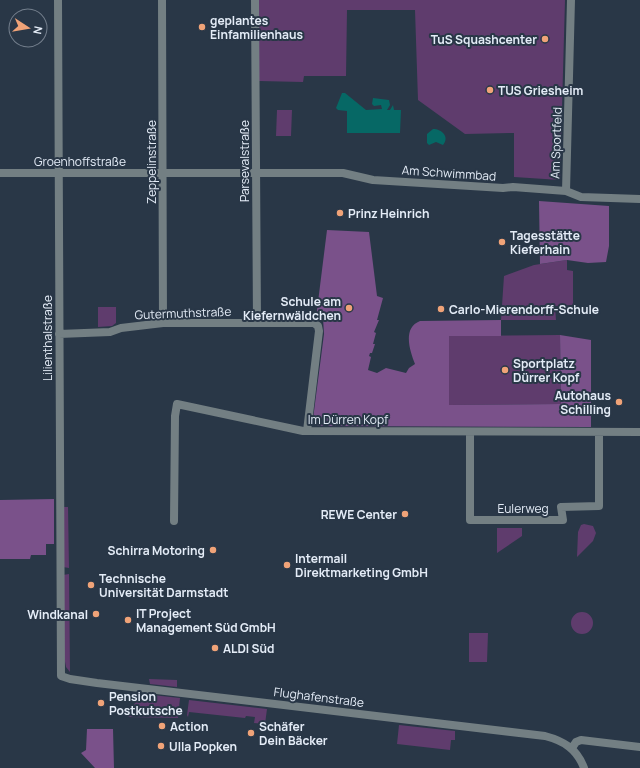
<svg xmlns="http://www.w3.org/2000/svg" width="640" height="768" viewBox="0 0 640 768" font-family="Manrope,sans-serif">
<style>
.green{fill:#5f3c6d}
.forest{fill:#7a518a}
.water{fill:#066865}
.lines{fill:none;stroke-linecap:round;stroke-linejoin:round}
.minor{stroke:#737f83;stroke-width:8}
.poi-dot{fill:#f0a378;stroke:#293747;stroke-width:1.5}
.labels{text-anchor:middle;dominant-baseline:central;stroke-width:4;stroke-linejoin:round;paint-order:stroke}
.poi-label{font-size:12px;font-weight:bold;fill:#e4ecf7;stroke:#293747;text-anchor:start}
.street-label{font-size:12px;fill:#e4ecf7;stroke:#293747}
</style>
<rect width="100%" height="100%" fill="#293747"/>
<path class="green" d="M259 0H565L560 180 514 177V133L465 134 418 100 415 10H347L346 76H304L303 82 259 81Z
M277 110H292L291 136H276Z
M567 260V270L573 271V305L555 306 556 320H501L504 276 534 265Z
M98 307H116V323L112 326 98 327Z
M560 335 561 404 449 405V336Z
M63 507H68L69 568 63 567Z
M584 524 593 526 596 533 593 541 577 557 578 532 581 525Z
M497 528H522V536L497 553Z
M69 574 70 672 66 667 64 656 63 575Z
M571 623a11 11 0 1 1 22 0a11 11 0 1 1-22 0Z
M469 633H488L487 662H469Z
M149 679 177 680V687L150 684Z
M143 694 180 698 178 718 127 717 130 709Z
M189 700 267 709 265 724 254 723 255 717 246 716 245 718 189 712 188 717 187 715Z
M399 725 455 731V740H451L450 750 397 744Z"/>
<path class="forest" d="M539 201 609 206V246L606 262 588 263 567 260 540 264Z
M327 230 369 232 377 296 383 298 377 320H379L374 332 376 333 373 344H375L372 353H370L369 356 371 357 368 370 377 373 386 368 406 373 409 368 415 364C410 351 402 328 420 321L501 320V336H449V405L561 404 560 335 591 340V427L318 426 313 419 324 334 323 318H316Z
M54 499V544H46V555H31L30 559H0V594V500Z
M87 729H113L114 768H95L81 753 86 750Z"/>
<path class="water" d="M342 93H345L366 110 382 109 381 105 374 106 372 104 373 98 389 100 390 105 387 110H390L393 105 394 110H401L400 133H347V111L338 110 336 108Z
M433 129C442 129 450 137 443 145L436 142 429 145 427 143V134Z"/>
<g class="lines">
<path class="minor" d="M58 0 61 676 70 679 97 683 545 736C564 741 577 749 584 768
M162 0 163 323
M255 0 257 323
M0 173H343L373 180 503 188 513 187 566 191 581 197 640 199
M566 191 571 0
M59 334 110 332 121 328 163 323H314L318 326 319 331 307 431
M470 432V520H563L561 507 599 506V432
M174 521 175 416 177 404 303 431 640 432
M572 748 576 742 581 740 640 747"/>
</g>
<g class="poi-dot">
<circle cx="202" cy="27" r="4"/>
<circle cx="545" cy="39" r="4"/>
<circle cx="490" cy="90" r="4"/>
<circle cx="340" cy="213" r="4"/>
<circle cx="502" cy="242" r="4"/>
<circle cx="349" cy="308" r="4"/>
<circle cx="441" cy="309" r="4"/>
<circle cx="505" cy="370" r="4"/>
<circle cx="619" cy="402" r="4"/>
<circle cx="405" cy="514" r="4"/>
<circle cx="213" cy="550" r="4"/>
<circle cx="287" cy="565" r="4"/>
<circle cx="91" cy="585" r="4"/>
<circle cx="96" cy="614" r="4"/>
<circle cx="128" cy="620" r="4"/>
<circle cx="215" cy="648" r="4"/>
<circle cx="101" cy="703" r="4"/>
<circle cx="162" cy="726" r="4"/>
<circle cx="251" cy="733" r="4"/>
<circle cx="161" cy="746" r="4"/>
</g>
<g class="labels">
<g class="poi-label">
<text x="210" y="20">geplantes<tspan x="210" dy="14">Einfamilienhaus</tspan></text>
<text x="537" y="39" text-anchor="end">TuS Squashcenter</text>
<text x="498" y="90">TUS Griesheim</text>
<text x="348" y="213">Prinz Heinrich</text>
<text x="510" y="235">Tagesstätte<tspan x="510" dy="14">Kieferhain</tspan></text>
<text x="341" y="301" text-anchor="end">Schule am<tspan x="341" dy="14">Kiefernwäldchen</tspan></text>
<text x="449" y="309">Carlo-Mierendorff-Schule</text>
<text x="513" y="363">Sportplatz<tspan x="513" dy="14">Dürrer Kopf</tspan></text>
<text x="611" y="395" text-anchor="end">Autohaus<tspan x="611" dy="14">Schilling</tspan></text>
<text x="397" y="514" text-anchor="end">REWE Center</text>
<text x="205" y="550" text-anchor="end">Schirra Motoring</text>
<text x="295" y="558">Intermail<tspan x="295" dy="14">Direktmarketing GmbH</tspan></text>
<text x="99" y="578">Technische<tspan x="99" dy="14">Universität Darmstadt</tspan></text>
<text x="136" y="613">IT Project<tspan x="136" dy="14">Management Süd GmbH</tspan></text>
<text x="88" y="614" text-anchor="end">Windkanal</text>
<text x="223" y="648">ALDI Süd</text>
<text x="109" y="696">Pension<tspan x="109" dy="14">Postkutsche</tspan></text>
<text x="170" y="726">Action</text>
<text x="259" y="726">Schäfer<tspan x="259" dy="14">Dein Bäcker</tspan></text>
<text x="169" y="746">Ulla Popken</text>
</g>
<g class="street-label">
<text transform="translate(556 143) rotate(-88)">Am Sportfeld</text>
<text x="80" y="161">Groenhoffstraße</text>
<text transform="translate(244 161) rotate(-90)">Parsevalstraße</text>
<text transform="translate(151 162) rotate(-90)">Zeppelinstraße</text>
<text transform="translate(449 173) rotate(4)">Am Schwimmbad</text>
<text transform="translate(183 313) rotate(-2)">Gutermuthstraße</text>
<text transform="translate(47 338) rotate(-90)">Lilienthalstraße</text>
<text x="348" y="419">Im Dürren Kopf</text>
<text x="523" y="508">Eulerweg</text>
<text transform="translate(319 697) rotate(7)">Flughafenstraße</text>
</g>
</g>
<g transform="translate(28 28) rotate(102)"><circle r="19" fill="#293747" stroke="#747f8d"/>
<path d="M0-3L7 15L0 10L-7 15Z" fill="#f0a378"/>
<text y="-6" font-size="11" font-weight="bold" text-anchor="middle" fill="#e4ecf7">N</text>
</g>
</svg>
